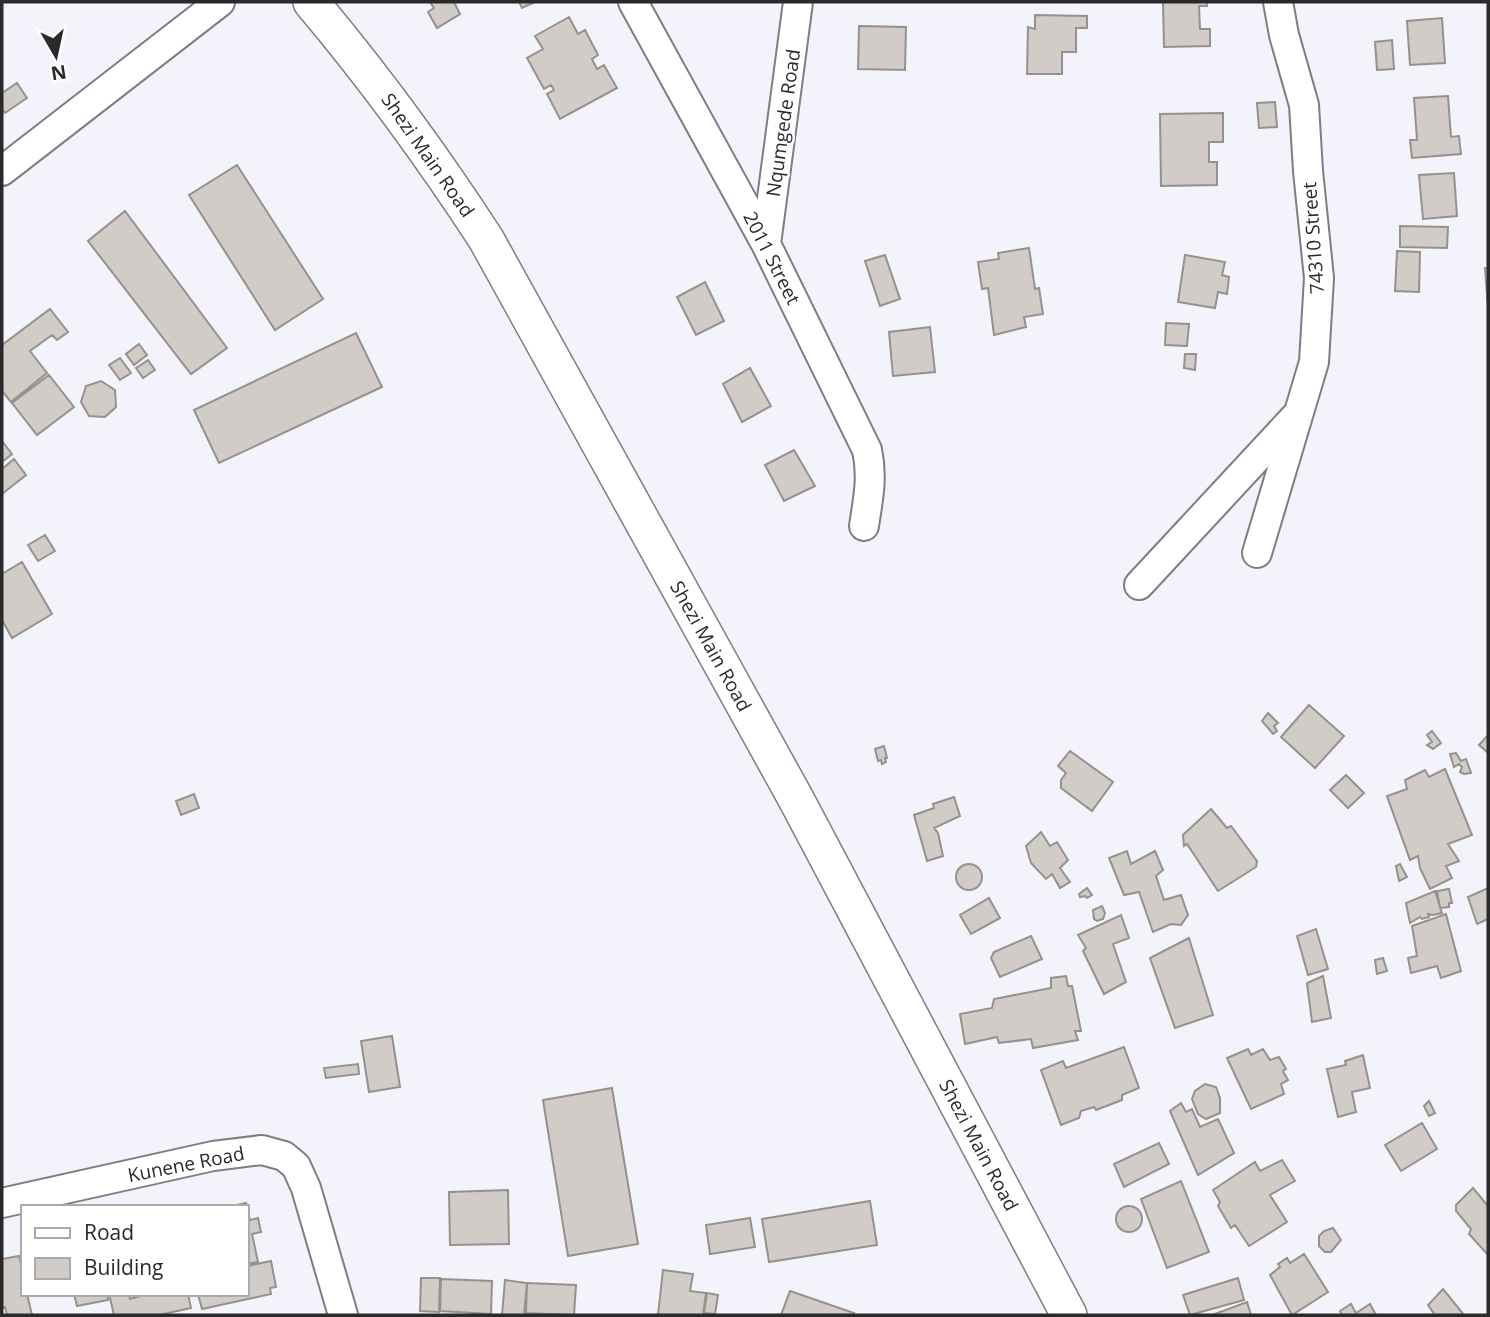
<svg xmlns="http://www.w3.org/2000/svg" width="1490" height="1317" viewBox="0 0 1490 1317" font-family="'Open Sans',sans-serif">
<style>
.building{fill:#d1ccc7;stroke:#96918c;stroke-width:2}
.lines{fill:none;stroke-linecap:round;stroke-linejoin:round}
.minor-casing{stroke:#7d7e84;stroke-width:32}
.tertiary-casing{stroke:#7d7e84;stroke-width:38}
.minor{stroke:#fff;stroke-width:28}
.tertiary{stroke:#fff;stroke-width:35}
.labels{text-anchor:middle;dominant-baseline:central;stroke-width:5;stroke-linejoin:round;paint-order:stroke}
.street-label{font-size:19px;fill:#292a2c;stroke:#fff}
</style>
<rect width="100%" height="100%" fill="#f2f3fb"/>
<path class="building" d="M430 2H454L460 14 437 28 428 12 434 8Z
M519 2H535L522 8Z
M1163 2H1207V6H1199L1200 29H1210V46L1164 47Z
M1035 15 1087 16V28H1076V52H1062V74H1027L1028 27 1035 29Z
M569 17 578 34 585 30 598 55 592 59 597 69 604 65 617 88 560 119 547 94 554 90 551 85 544 89 527 58 543 49 535 36Z
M1442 18 1445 63 1410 65 1407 21Z
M859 26 906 27 905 70 858 69Z
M1392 40 1394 69 1377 70 1375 42Z
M17 83 27 98 5 113 2 109V93Z
M1448 96 1451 137 1459 136 1461 154 1412 158 1410 140H1417L1414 98Z
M1275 102 1277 127 1259 128 1257 103Z
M1223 113V142H1209V162H1217V185L1161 186 1160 114Z
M237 165 323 299 275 330 189 195Z
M1454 173 1457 216 1423 219 1419 175Z
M125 211 227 348 191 374 88 241Z
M1400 226 1448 227 1447 248 1400 247Z
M1029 248 1035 289 1039 288 1043 314 1024 317 1026 327 994 335 988 288 982 289 978 262 999 259 998 253Z
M1397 251 1420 252 1419 292 1395 291Z
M885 255 900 299 880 306 865 261Z
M1185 255 1225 262 1222 275 1229 277 1227 294 1218 292 1215 308 1178 302Z
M1485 268H1488V309Z
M705 282 724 321 696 335 677 297Z
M50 309 68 332 57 340 52 335 30 351 47 373 11 402 2 391V345Z
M1166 323 1189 324 1187 346 1165 345Z
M930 327 935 372 893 376 889 332Z
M356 333 382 387 219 463 194 410Z
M139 344 147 355 134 365 126 354Z
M1185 354H1196L1195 370 1184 368Z
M120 358 131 373 120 380 109 365Z
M148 360 155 370 143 378 136 368Z
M750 368 771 406 742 422 723 384Z
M49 375 74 407 37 435 12 403Z
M101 381 115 390 116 407 105 417 89 416 81 402 86 386Z
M2 441 12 454 2 462Z
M794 450 815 486 784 501 765 465Z
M14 459 26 475 2 494V469Z
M45 535 55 551 38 561 28 545Z
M22 562 52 614 12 638 2 620V574Z
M1309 705 1344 736 1315 768 1281 737Z
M1268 713 1278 723 1274 726 1277 731 1273 734 1262 721Z
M1432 731 1441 743 1433 749 1427 745 1432 742 1427 735Z
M1488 735V753L1479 745Z
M884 746 887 758H885L886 762 882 764 881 760 878 761 875 749Z
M1070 751 1113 782 1092 811 1061 788V780L1066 773 1058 766Z
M1456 753 1461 761 1466 759 1471 773 1464 774 1460 772 1462 767 1459 764 1454 767 1450 754Z
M1445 769 1472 835 1448 844 1459 861 1446 866 1452 878 1430 889 1420 868 1418 856 1410 860 1387 796 1407 789 1405 780 1425 770 1429 777Z
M1346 775 1364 793 1348 808 1330 790Z
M194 794 199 808 181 815 176 801Z
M954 797 960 816 934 828 938 833 943 856 927 861 914 815 934 808 933 804Z
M1211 809 1227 828 1231 826 1257 861 1256 867 1218 891 1187 844 1184 846 1183 835Z
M1041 832 1050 846 1057 842 1068 860 1060 868 1070 882 1060 888 1052 874 1046 879 1031 863 1026 846Z
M1127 851 1131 864 1155 851 1163 870 1156 876 1164 900 1181 895 1188 915 1181 925 1171 924 1153 932 1139 892 1124 895 1109 858Z
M956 877a13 13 0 1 1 26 0a13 13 0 1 1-26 0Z
M1400 864 1407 877 1399 881 1396 866Z
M1087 888 1092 895 1087 898 1085 896 1080 897 1079 894Z
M1488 888V919L1477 924 1468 897Z
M1449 889 1452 903H1449V907L1440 908 1437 891Z
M1435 891 1442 913 1433 915 1428 914 1429 917 1422 919 1420 917 1410 923 1406 903Z
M989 898 1000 918 971 934 960 915Z
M1102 906 1105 913 1103 919 1097 921 1094 919 1093 910Z
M1446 914 1461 971 1441 978 1437 966 1411 973 1408 958 1417 956 1412 926Z
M1121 915 1129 938 1113 944 1126 982 1104 994 1083 951 1086 948 1078 935Z
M1316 929 1328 969 1308 975 1297 936Z
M1031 936 1042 959 1000 977 991 958 994 952Z
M1189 938 1213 1015 1175 1028 1150 958Z
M1383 958 1387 971 1377 974 1375 960Z
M1066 976 1068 986H1072L1081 1031H1075L1078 1040 1033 1048 1031 1039 999 1043 997 1037 965 1044 960 1014 992 1008 994 999 1051 988V978Z
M1323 976 1331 1018 1312 1022 1307 983Z
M392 1036 400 1087 369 1092 361 1041Z
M1124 1047 1139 1088 1122 1095V1100L1096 1110 1094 1107 1081 1111 1079 1118 1061 1125 1041 1070 1063 1061 1066 1068Z
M1248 1049 1251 1055 1263 1049 1270 1060 1279 1057 1286 1069 1283 1071 1288 1080 1281 1084 1284 1094 1251 1109 1227 1058Z
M1363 1055 1370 1088 1352 1092 1356 1112 1338 1117 1327 1069 1346 1065 1345 1061Z
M358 1064 359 1074 326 1078 324 1068Z
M1205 1084 1216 1087 1220 1098V1113L1206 1119 1198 1114 1192 1099 1195 1091Z
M612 1088 638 1244 568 1256 543 1100Z
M1429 1101 1435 1113 1429 1116 1424 1106Z
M1181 1103 1186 1112 1192 1109 1200 1127 1218 1119 1234 1153 1198 1175 1170 1111Z
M1422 1123 1437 1149 1401 1171 1385 1145Z
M1159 1143 1169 1164 1124 1187 1114 1164Z
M1282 1160 1295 1181 1270 1195 1287 1222 1249 1246 1235 1225 1231 1228 1218 1206 1220 1202 1213 1190 1255 1162 1260 1171Z
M1181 1181 1209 1252 1167 1268 1141 1199Z
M1473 1188 1488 1206V1255L1469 1234 1471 1229 1456 1211V1205Z
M508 1190 509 1244 450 1245 449 1192Z
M870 1201 877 1245 769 1262 762 1219Z
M246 1203 250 1220 258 1218 261 1232 252 1234 258 1262 247 1264V1207H228Z
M1116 1219a13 13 0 1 1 26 0a13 13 0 1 1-26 0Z
M750 1218 755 1247 710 1254 706 1225Z
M1333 1228 1341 1240 1331 1252H1325L1319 1246V1236L1324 1231Z
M1304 1254 1328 1292 1292 1315 1270 1275 1280 1267 1278 1264 1287 1258 1290 1263Z
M19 1256 23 1272V1294H27L32 1315H7L5 1307 2 1308V1259Z
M271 1261 276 1287 270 1288 271 1294 202 1309 198 1294H247V1266Z
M663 1270 693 1274 690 1291 706 1293 703 1315H658Z
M421 1278H440L439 1312 420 1311Z
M1238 1278 1244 1300 1190 1315 1183 1295Z
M441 1279 492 1281 491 1314 440 1311Z
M505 1280 527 1283 524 1315H502Z
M527 1283 576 1285 574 1315 526 1313Z
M1443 1289 1464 1315H1435L1428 1305Z
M790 1291 854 1313 853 1315H781Z
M707 1293 718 1295 715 1314 704 1313Z
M74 1294H107L108 1300 77 1306Z
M109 1294H129L130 1299 148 1294H188L191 1308 159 1315H114Z
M1247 1302 1251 1315H1212Z
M1351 1304 1356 1313 1370 1304 1376 1315H1342L1340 1311Z"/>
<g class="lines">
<g class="minor-casing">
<path id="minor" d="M633 2 766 244 867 450C873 477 868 499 864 526
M2 171 220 2
M766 244 798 2
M1257 553 1314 362 1319 278 1308 171 1304 105 1284 35 1278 2
M1139 585 1295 417
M2 1203 213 1156 262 1150 284 1156 296 1166 306 1188 343 1315"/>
</g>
<g class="tertiary-casing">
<path id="tertiary" d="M311 2C375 78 432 156 486 239L796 799 1069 1315"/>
</g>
<use href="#minor" class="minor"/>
<use href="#tertiary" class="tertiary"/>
</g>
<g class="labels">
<g class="street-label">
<text transform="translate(783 123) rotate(-82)">Nqumgede Road</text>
<text transform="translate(428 155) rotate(55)">Shezi Main Road</text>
<text transform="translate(1313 238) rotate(-94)">74310 Street</text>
<text transform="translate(772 258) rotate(63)">2011 Street</text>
<text transform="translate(711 646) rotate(61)">Shezi Main Road</text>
<text transform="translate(979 1145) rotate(62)">Shezi Main Road</text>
<text transform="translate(186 1164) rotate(-11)">Kunene Road</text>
</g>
</g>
<rect width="1490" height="1317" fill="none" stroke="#292a2c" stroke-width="7"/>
<rect x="21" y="1205" width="228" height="91" fill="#ffffff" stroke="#a9aaab" stroke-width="2"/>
<rect x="35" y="1228" width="35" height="10" fill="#ffffff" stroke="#a9aaab" stroke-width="2"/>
<text x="84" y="1240" font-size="21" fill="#292a2c">Road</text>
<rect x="35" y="1258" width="35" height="21" fill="#d1ccc7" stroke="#a9aaab" stroke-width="2"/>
<text x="84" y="1275" font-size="21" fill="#292a2c">Building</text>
<g transform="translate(56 56) rotate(171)" stroke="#ffffff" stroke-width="5" paint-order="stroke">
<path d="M0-5L12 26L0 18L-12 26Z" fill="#292a2c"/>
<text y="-10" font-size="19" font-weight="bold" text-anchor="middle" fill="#292a2c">N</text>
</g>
</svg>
